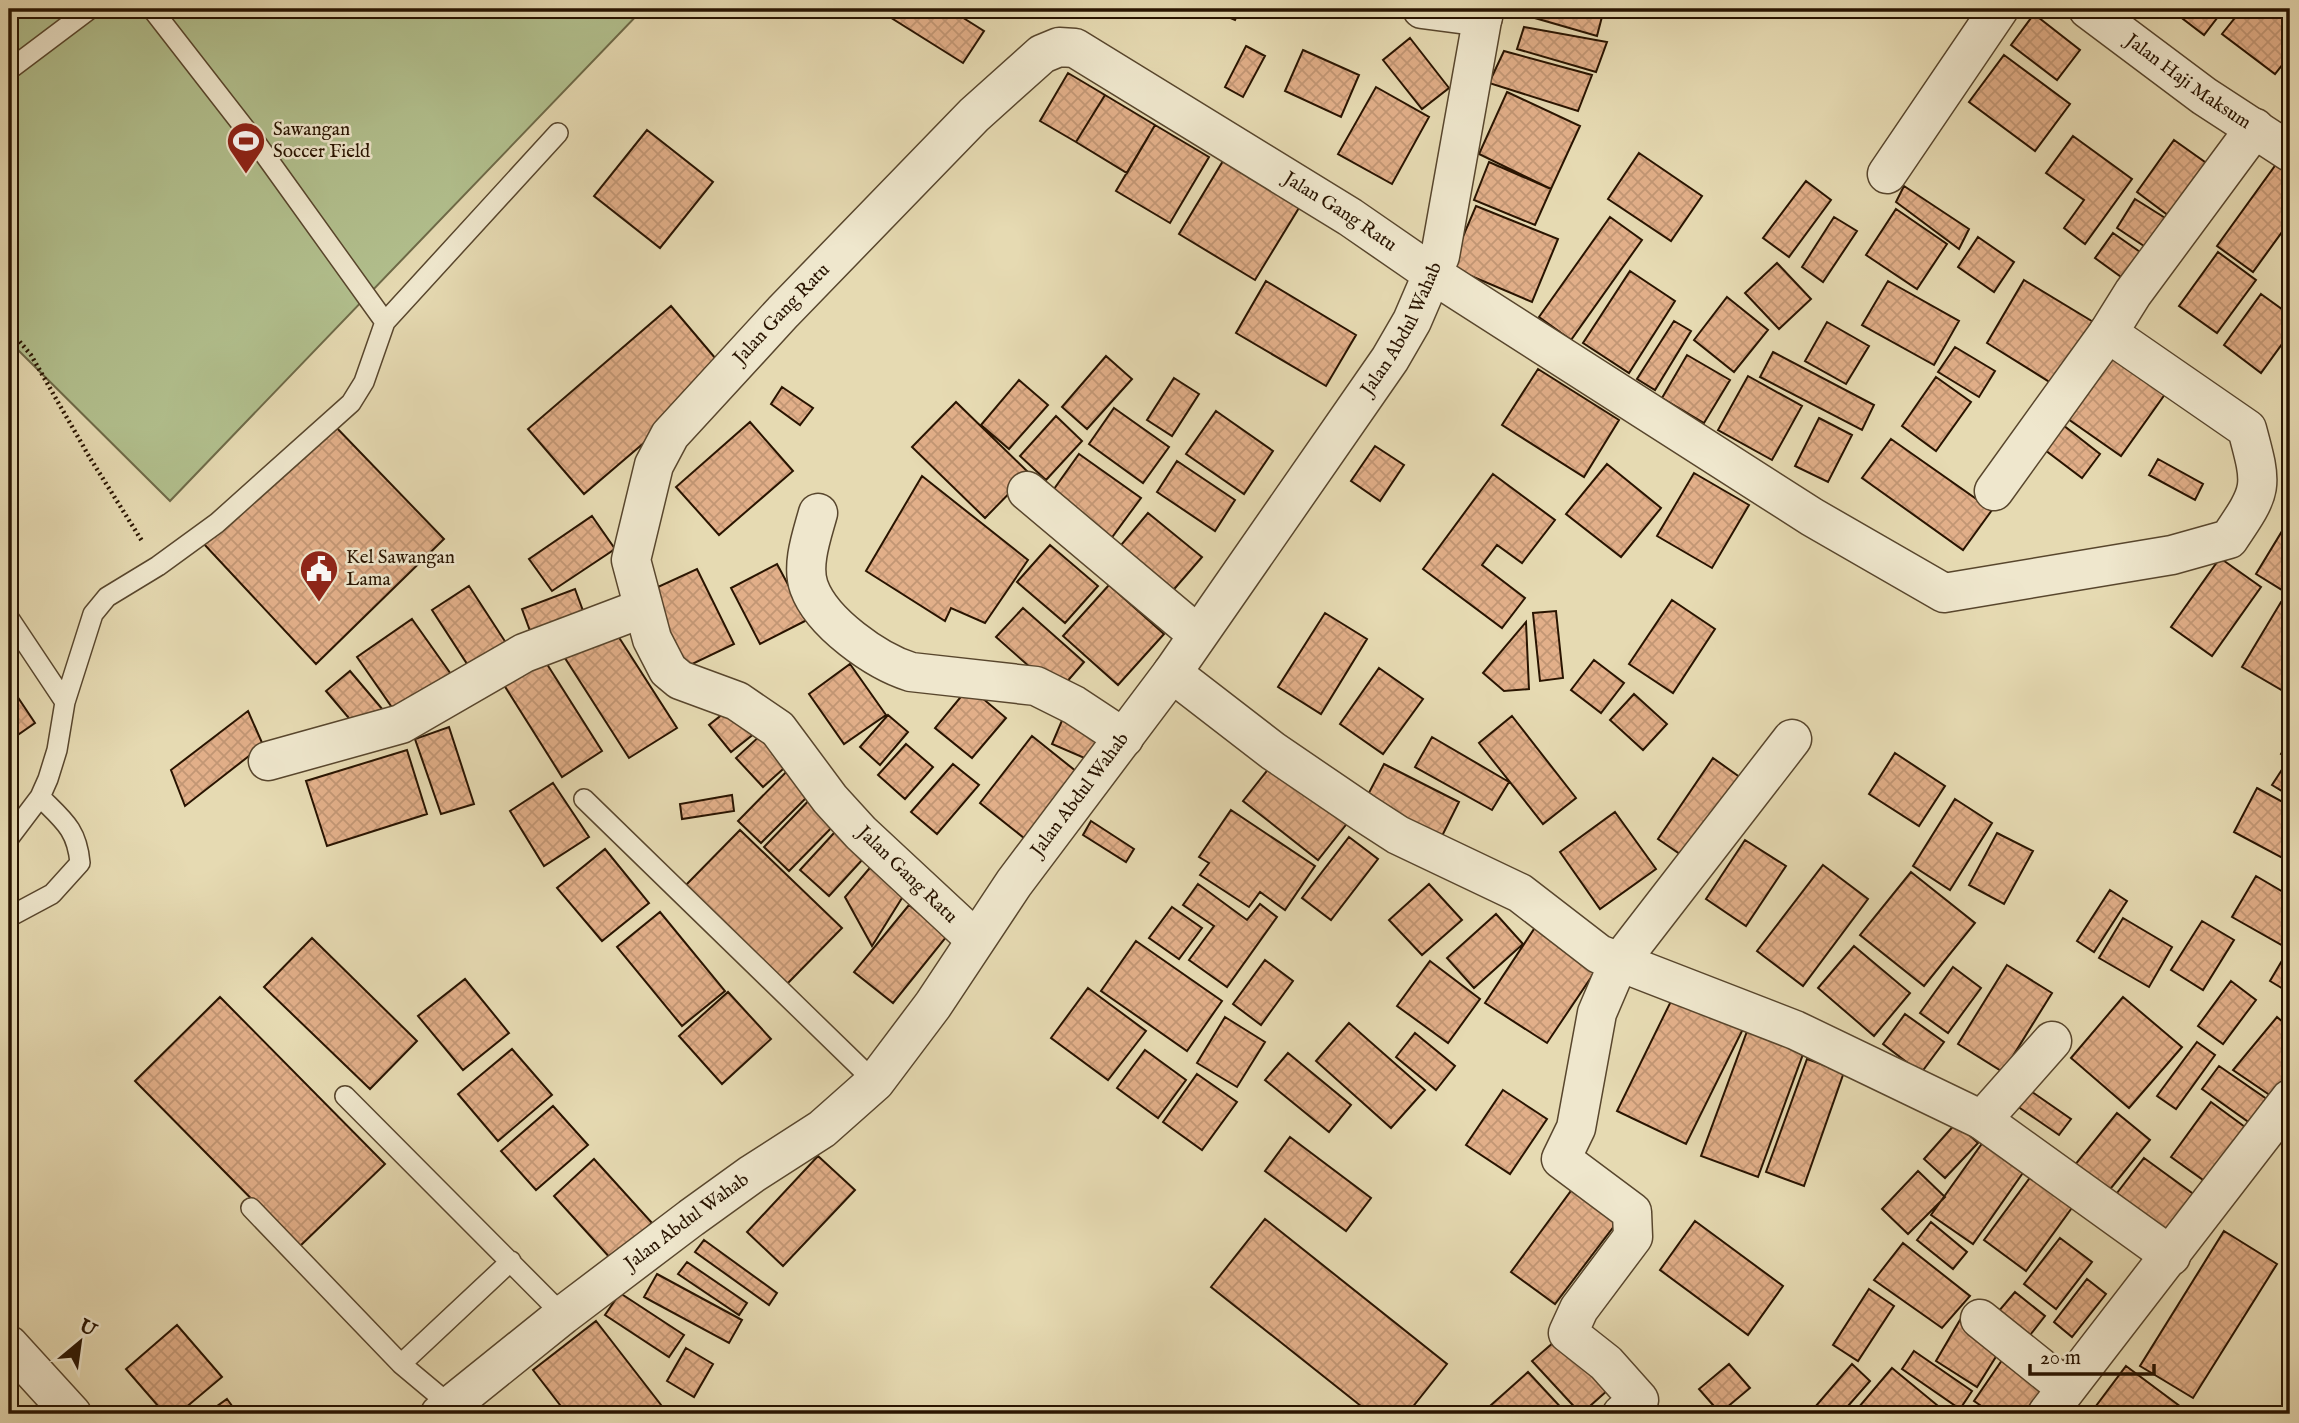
<svg xmlns="http://www.w3.org/2000/svg" width="2299" height="1423" viewBox="0 0 2299 1423" font-family="'IM FELL English',serif">
<style>
.park{fill:#b2c08e;stroke:#6e6a48;stroke-width:2}
.building{fill:url(#building-cross-hatch);stroke:#291401;stroke-width:2}
.lines{fill:none;stroke-linecap:round;stroke-linejoin:round}
.service-casing{stroke:#58462d;stroke-width:22}
.minor-casing{stroke:#58462d;stroke-width:41}
.tertiary-casing{stroke:#58462d;stroke-width:41}
.path{stroke:#291401;stroke-width:4.5;stroke-dasharray:2 3.5;stroke-linecap:butt}
.service{stroke:#efe7cd;stroke-width:19}
.minor{stroke:#efe7cd;stroke-width:38}
.tertiary{stroke:#efe7cd;stroke-width:38}
.labels{text-anchor:middle;dominant-baseline:central;stroke-width:5;stroke-linejoin:round;paint-order:stroke}
.street-label{font-size:19px;fill:#291401;stroke:#efe7cd}
.poi-label{font-size:19px;fill:#291401;stroke:#efe7cd;text-anchor:start}
</style>
<defs>
<pattern id="building-cross-hatch" width="8" height="8" patternUnits="userSpaceOnUse" patternTransform="scale(1.75)"><rect width="8" height="8" fill="#e2af89"/><path d="M0 0l8 8M0 8l8-8" fill="none" stroke="#c29674"/></pattern>
</defs>
<rect width="100%" height="100%" fill="#e6dab2"/>
<filter id="stains"><feTurbulence type="fractalNoise" baseFrequency=".00286" numOctaves="4"/><feColorMatrix values="0 0 0 0 .2 0 0 0 0 .09 0 0 0 0 .02 0 0 0 .5 -.17"/></filter>
<radialGradient id="worn" r=".72"><stop offset=".6" stop-color="#630" stop-opacity="0"/><stop offset="1" stop-color="#630" stop-opacity=".3"/></radialGradient>
<path class="park" d="M9 9H643L170 501 9 341Z"/>
<path class="building" d="M877 9H949L984 31 963 63Z
M1209 9H1240L1235 20Z
M1515 9H1604L1597 36 1514 12Z
M2170 9H2224L2204 35Z
M2242 9H2290V55L2275 74 2222 34Z
M2034 14 2080 50 2057 80 2011 45Z
M1524 27 1607 42 1596 72 1517 49Z
M1410 38 1449 88 1422 109 1383 60Z
M1246 46 1265 56 1243 97 1225 87Z
M1303 50 1359 75 1341 117 1285 91Z
M1504 51 1592 75 1578 111 1489 83Z
M2004 55 2070 104 2035 151 1969 102Z
M1068 73 1105 95 1076 142 1040 121Z
M1376 87 1429 117 1392 184 1338 154Z
M1507 92 1580 126 1551 189 1479 154Z
M1105 95 1155 125 1127 173 1076 142Z
M1155 125 1209 157 1170 223 1116 191Z
M647 130 713 182 660 248 594 196Z
M2073 136 2132 179 2085 244 2064 228 2084 200 2046 173Z
M2174 140 2219 172 2181 225 2137 192Z
M1229 151 1305 198 1255 280 1179 234Z
M1639 153 1702 196 1671 241 1608 199Z
M1489 162 1551 189 1535 225 1474 200Z
M2277 163 2290 173V221L2253 272 2217 246Z
M1806 181 1831 200 1789 257 1763 238Z
M1904 186 1969 229 1959 249 1896 202Z
M2135 199 2178 226 2159 256 2117 228Z
M1476 206 1558 239 1532 302 1450 267Z
M1896 209 1947 244 1917 289 1866 255Z
M1610 217 1642 240 1571 340 1539 317Z
M1834 217 1857 231 1823 282 1802 267Z
M2113 233 2153 261 2135 287 2095 258Z
M1978 237 2014 262 1994 292 1958 267Z
M2218 252 2256 280 2217 333 2179 306Z
M1777 263 1811 299 1779 329 1745 293Z
M1630 271 1675 301 1629 373 1583 343Z
M2024 280 2095 323 2056 386 1987 343Z
M1266 281 1356 335 1326 386 1236 333Z
M1888 281 1959 321 1934 365 1862 325Z
M2261 294 2290 315V333L2261 373 2224 345Z
M1727 297 1768 330 1734 372 1694 340Z
M671 306 727 372 584 494 528 429Z
M1674 321 1691 331 1655 390 1637 379Z
M1827 322 1869 346 1846 384 1805 361Z
M1955 347 1995 371 1979 397 1938 372Z
M1773 352 1874 405 1862 430 1760 377Z
M2115 352 2168 390 2121 456 2068 419Z
M1687 355 1730 380 1704 423 1662 398Z
M1106 356 1132 379 1087 429 1062 407Z
M1538 369 1619 420 1584 477 1502 425Z
M1748 376 1802 406 1772 460 1718 430Z
M1936 377 1971 402 1936 451 1902 426Z
M1174 378 1199 394 1172 436 1147 420Z
M1019 380 1048 405 1009 449 981 425Z
M782 387 813 408 800 425 771 404Z
M956 402 1029 473 985 518 912 447Z
M1114 408 1169 447 1143 483 1089 444Z
M1216 411 1273 451 1244 494 1186 454Z
M1056 416 1082 441 1046 480 1020 456Z
M1819 418 1852 435 1828 482 1795 466Z
M750 422 793 471 719 535 676 487Z
M332 423 444 539 316 664 203 543Z
M2063 425 2100 454 2082 478 2045 450Z
M1891 439 1992 510 1963 550 1862 478Z
M1375 446 1404 465 1380 501 1351 481Z
M1079 454 1141 498 1110 540 1049 496Z
M2158 459 2203 484 2195 500 2149 475Z
M1177 461 1235 500 1215 531 1157 492Z
M1607 464 1661 508 1621 557 1566 514Z
M1694 473 1749 505 1712 568 1657 536Z
M1493 474 1555 520 1522 563 1497 545 1482 565 1525 598 1502 628 1423 569Z
M922 476 1028 560 985 623 951 608 945 621 866 571Z
M1148 513 1202 557 1169 595 1116 551Z
M592 516 615 549 552 591 529 559Z
M2290 518V595L2256 574Z
M1050 545 1098 586 1065 623 1017 582Z
M2220 558 2261 587 2212 656 2171 627Z
M777 564 807 620 760 644 731 588Z
M697 569 734 644 684 668 647 592Z
M1109 585 1164 634 1118 685 1063 636Z
M469 586 510 649 473 673 432 610Z
M575 589 586 619 533 639 522 609Z
M1672 600 1715 629 1673 693 1629 664Z
M2281 602 2290 607V695L2242 667Z
M1023 608 1084 662 1058 692 996 637Z
M1556 611 1563 678 1540 681 1533 613Z
M1325 613 1367 639 1321 714 1278 687Z
M412 619 453 677 398 716 357 657Z
M1526 622 1529 689 1504 691 1483 673Z
M611 625 677 728 629 758 563 655Z
M1594 660 1624 683 1601 713 1571 690Z
M545 661 602 751 562 777 504 685Z
M850 664 886 715 844 744 809 694Z
M1379 668 1423 699 1383 754 1340 724Z
M350 671 383 710 359 730 326 691Z
M9 684 35 723 9 741Z
M969 687 1006 718 972 758 935 728Z
M1634 694 1667 724 1643 750 1610 720Z
M738 702 760 729 731 752 709 725Z
M248 711 263 745 185 806 171 770Z
M1066 711 1103 728 1089 760 1052 744Z
M888 715 908 732 880 765 860 747Z
M1512 716 1576 798 1543 824 1479 743Z
M449 727 474 804 441 814 415 739Z
M764 732 792 761 763 787 736 758Z
M1032 736 1077 772 1024 838 980 803Z
M1432 737 1509 782 1492 810 1415 767Z
M2290 740V760L2281 754Z
M906 744 933 767 905 799 878 775Z
M407 750 427 814 327 846 306 781Z
M1895 753 1945 786 1919 826 1869 794Z
M1713 758 1748 783 1693 863 1658 839Z
M795 763 818 786 761 843 738 821Z
M1273 763 1349 821 1318 860 1243 801Z
M953 764 979 785 937 834 911 812Z
M1384 764 1459 802 1437 846 1361 808Z
M2283 768 2290 772V796L2272 785Z
M553 783 589 837 544 866 510 811Z
M2257 788 2290 806V862L2234 832Z
M817 792 843 816 789 871 764 847Z
M732 795 734 811 682 819 680 804Z
M1955 799 1992 823 1950 890 1913 866Z
M1231 810 1315 866 1285 910 1260 892 1249 907 1200 875 1209 863 1199 857Z
M1615 812 1656 869 1600 909 1560 852Z
M845 821 874 847 829 896 800 870Z
M1091 821 1134 849 1126 862 1083 835Z
M740 830 842 928 784 987 682 889Z
M1997 833 2033 851 2004 904 1969 885Z
M1349 837 1378 859 1331 920 1302 898Z
M1745 840 1786 866 1746 926 1706 899Z
M605 849 649 903 602 941 557 888Z
M874 863 907 890 872 946 845 897Z
M1823 865 1868 899 1803 986 1757 951Z
M1911 872 1975 923 1924 986 1860 935Z
M2256 876 2290 896V942L2287 948 2232 917Z
M1198 884 1247 920 1260 904 1277 917 1227 987 1189 960 1214 926 1183 905Z
M1429 884 1462 920 1422 955 1389 920Z
M2110 890 2127 901 2094 952 2077 941Z
M909 905 947 936 893 1003 854 972Z
M1172 907 1202 928 1179 959 1149 938Z
M660 912 725 991 682 1026 617 947Z
M1496 914 1523 944 1474 988 1447 958Z
M2123 918 2172 947 2149 987 2099 958Z
M2202 921 2234 940 2203 990 2171 970Z
M1536 926 1598 967 1547 1043 1485 1003Z
M312 938 417 1041 370 1089 264 987Z
M1136 941 1222 1001 1187 1051 1101 991Z
M1854 946 1910 993 1874 1036 1818 988Z
M2290 947V993L2270 981Z
M1265 960 1293 981 1261 1025 1233 1004Z
M1430 961 1480 999 1448 1043 1397 1006Z
M2007 965 2052 993 2003 1072 1958 1044Z
M1953 967 1981 988 1948 1033 1920 1013Z
M465 979 509 1033 463 1070 418 1016Z
M2231 981 2256 1000 2223 1044 2198 1026Z
M1088 988 1146 1031 1108 1080 1051 1038Z
M1676 991 1745 1025 1686 1144 1617 1111Z
M728 992 771 1039 722 1084 679 1036Z
M220 997 385 1164 299 1247 135 1081Z
M2123 997 2182 1047 2129 1108 2071 1058Z
M1905 1014 1944 1042 1921 1073 1883 1044Z
M1225 1017 1265 1042 1237 1087 1197 1063Z
M2277 1017 2290 1028V1084L2277 1100 2233 1070Z
M1349 1023 1425 1090 1391 1128 1316 1061Z
M1749 1026 1806 1046 1758 1177 1701 1156Z
M1415 1033 1455 1066 1436 1090 1396 1057Z
M2197 1042 2215 1055 2176 1109 2157 1096Z
M512 1049 552 1095 498 1141 458 1094Z
M1145 1050 1186 1080 1158 1118 1117 1088Z
M1288 1053 1351 1105 1329 1132 1265 1080Z
M1807 1059 1844 1072 1804 1186 1766 1172Z
M2219 1066 2274 1104 2257 1128 2202 1089Z
M1197 1074 1237 1102 1202 1150 1163 1122Z
M2025 1087 2071 1119 2059 1135 2014 1104Z
M1503 1090 1547 1119 1510 1174 1466 1145Z
M2211 1102 2245 1127 2206 1182 2171 1157Z
M553 1106 588 1145 536 1190 501 1151Z
M2117 1113 2150 1140 2107 1193 2074 1166Z
M1956 1123 1978 1143 1945 1178 1924 1159Z
M1290 1137 1371 1198 1346 1231 1265 1171Z
M1986 1138 2027 1167 1973 1244 1931 1215Z
M818 1156 855 1190 783 1266 747 1232Z
M2144 1158 2203 1201 2166 1250 2107 1206Z
M594 1159 652 1223 612 1260 554 1196Z
M1918 1171 1945 1197 1908 1234 1882 1209Z
M2032 1175 2074 1205 2026 1271 1984 1240Z
M1579 1180 1624 1213 1555 1304 1511 1272Z
M1265 1219 1447 1364 1407 1414H1371L1211 1287Z
M1695 1221 1783 1286 1748 1335 1660 1270Z
M1931 1222 1967 1252 1953 1269 1917 1240Z
M2224 1231 2277 1264 2193 1398 2140 1366Z
M2060 1238 2092 1262 2056 1309 2024 1284Z
M704 1240 777 1293 769 1305 695 1252Z
M1903 1243 1970 1296 1942 1328 1874 1280Z
M687 1262 747 1303 739 1315 678 1274Z
M657 1274 742 1320 729 1343 644 1297Z
M2087 1279 2106 1294 2072 1337 2054 1322Z
M1869 1289 1894 1306 1858 1361 1833 1345Z
M2015 1292 2045 1316 2023 1344 1992 1319Z
M620 1293 684 1335 669 1357 605 1315Z
M1960 1320 2002 1347 1977 1387 1936 1361Z
M596 1321 668 1414H567L533 1370Z
M177 1325 222 1377 178 1414H165L126 1369Z
M1561 1336 1608 1390 1581 1414 1532 1361Z
M686 1348 713 1364 694 1397 667 1381Z
M1914 1351 1972 1391 1960 1409 1902 1369Z
M2007 1353 2055 1388 2036 1414H1993L1974 1401Z
M1729 1364 1750 1388 1720 1413 1699 1389Z
M1852 1364 1870 1381 1841 1414H1809Z
M2126 1366 2181 1407 2176 1414H2090Z
M1892 1368 1943 1410 1939 1414H1853Z
M1528 1372 1567 1414H1481Z
M227 1399 238 1414H206Z"/>
<g class="lines">
<g class="service-casing">
<path id="service" d="M152 9 257 144 385 322
M9 70 90 9
M9 618 65 702
M584 799 875 1082
M9 838 40 797 48 779 57 750 65 702 93 614 107 597 158 566 217 523 351 403 364 382 385 322 558 133
M9 917 52 894 80 863C77 829 63 820 40 797
M345 1096 563 1315
M251 1208 401 1364 450 1405
M401 1364 511 1261"/>
</g>
<g class="minor-casing">
<g id="minor">
<path d="M1422 9 1483 17"/>
<path id="s1" d="M2088 9 2204 96 2290 152"/>
<path d="M1887 174 1999 9"/>
<path d="M1027 491 1197 634"/>
<path d="M1994 491 2108 333"/>
<path d="M818 513C812 535 801 565 809 587 822 623 876 661 911 672L1036 686 1074 705 1124 738"/>
<path d="M1172 673 1273 751 1364 813 1398 835 1520 893 1599 954 1795 1030 1982 1120 2171 1256"/>
<path d="M268 761 401 724 524 653 643 608"/>
<path id="s2" d="M975 939 861 833 830 799 778 729 737 701 680 680 668 670 652 639 631 560 654 465 670 435 783 312 974 115 1042 54 1059 47 1075 48 1350 217 1434 275 1812 517 1944 593 2172 555 2229 539C2263 489 2263 488 2247 429L2108 333 2133 293 2255 128"/>
<path d="M1982 1120 2052 1041"/>
<path d="M1980 1319 2066 1388"/>
<path d="M9 1345 72 1414"/>
<path d="M1622 1414 1639 1400 1606 1363 1568 1333 1579 1309 1633 1237 1632 1212 1561 1159 1576 1128 1597 1013 1618 964 1792 739"/>
<path d="M2047 1414 2290 1099"/>
</g>
</g>
<g class="tertiary-casing">
<g id="tertiary">
<path id="s3" d="M440 1414 563 1315 691 1218 752 1174 822 1129 875 1082 933 1005 1014 883 1172 673 1390 359 1412 321 1440 256 1484 9"/>
</g>
</g>
<path class="path" d="M9 329 31 355 90 458 142 541"/>
<use href="#service" class="service"/>
<use href="#minor" class="minor"/>
<use href="#tertiary" class="tertiary"/>
</g>
<defs>
<g id="stadium-pin" transform="scale(2.0125)"><path d="M0 17L-7.5 6A9.5 9.5 0 1 1 7.5 6Z" fill="#8f2418" stroke="#efe7cd"/><path d="M0-5a6.5 5 0 1 0 0 10a6.5 5 0 1 0 0-10ZM-3.5-1.8h7v3.6h-7Z" fill="#fff"/></g>
<g id="civic-pin" transform="scale(2.0125)"><path d="M0 17L-7.5 6A9.5 9.5 0 1 1 7.5 6Z" fill="#8f2418" stroke="#efe7cd"/><path d="M-.6-6.5H3V-4.5H.6V-3L4-1V1h2V6H-6V1h2V-1L-.6-3ZM-1.2 2.5V6h2.4V2.5Z" fill="#fff"/></g>
</defs>
<g fill-rule="evenodd">
<use href="#stadium-pin" x="246" y="141"/>
<use href="#civic-pin" x="319" y="569"/>
</g>
<g class="labels">
<g class="street-label">
<text stroke="none"><textPath href="#s1" startOffset="124">Jalan Haji Maksum</textPath></text>
<text stroke="none"><textPath href="#s2" startOffset="1542">Jalan Gang Ratu</textPath></text>
<text stroke="none"><textPath href="#s2" startOffset="828">Jalan Gang Ratu</textPath></text>
<text stroke="none"><textPath href="#s3" startOffset="1468">Jalan Abdul Wahab</textPath></text>
<text stroke="none"><textPath href="#s3" startOffset="901">Jalan Abdul Wahab</textPath></text>
<text transform="translate(907 875) rotate(44)">Jalan Gang Ratu</text>
<text stroke="none"><textPath href="#s3" startOffset="313">Jalan Abdul Wahab</textPath></text>
</g>
<g class="poi-label">
<text x="273" y="130">Sawangan<tspan x="273" dy="22">Soccer Field</tspan></text>
<text x="346" y="558">Kel Sawangan<tspan x="346" dy="22">Lama</tspan></text>
</g>
</g>
<rect width="2299" height="1423" fill="none" stroke="#e6dab2" stroke-width="35"/>
<rect x="10" y="10" width="2278" height="1402" fill="none" stroke="#291401" stroke-width="3.5"/>
<rect x="18" y="18" width="2264" height="1388" fill="none" stroke="#291401" stroke-width="2"/>
<g transform="translate(80 1342) rotate(29)" stroke="#efe7cd" stroke-width="5" paint-order="stroke">
<path d="M0-5L12 26L0 18L-12 26Z" fill="#291401"/>
<text y="-10" font-size="19" font-weight="bold" text-anchor="middle" fill="#291401">U</text>
</g>
<path d="M2030 1364v10h124v-10" fill="none" stroke="#291401" stroke-width="3.5"/>
<text x="2040" y="1364" font-size="21" fill="#291401" stroke="#efe7cd" stroke-width="5" paint-order="stroke">20 m</text>
<rect width="100%" height="100%" filter="url(#stains)"/>
<rect width="100%" height="100%" fill="url(#worn)"/>
</svg>
